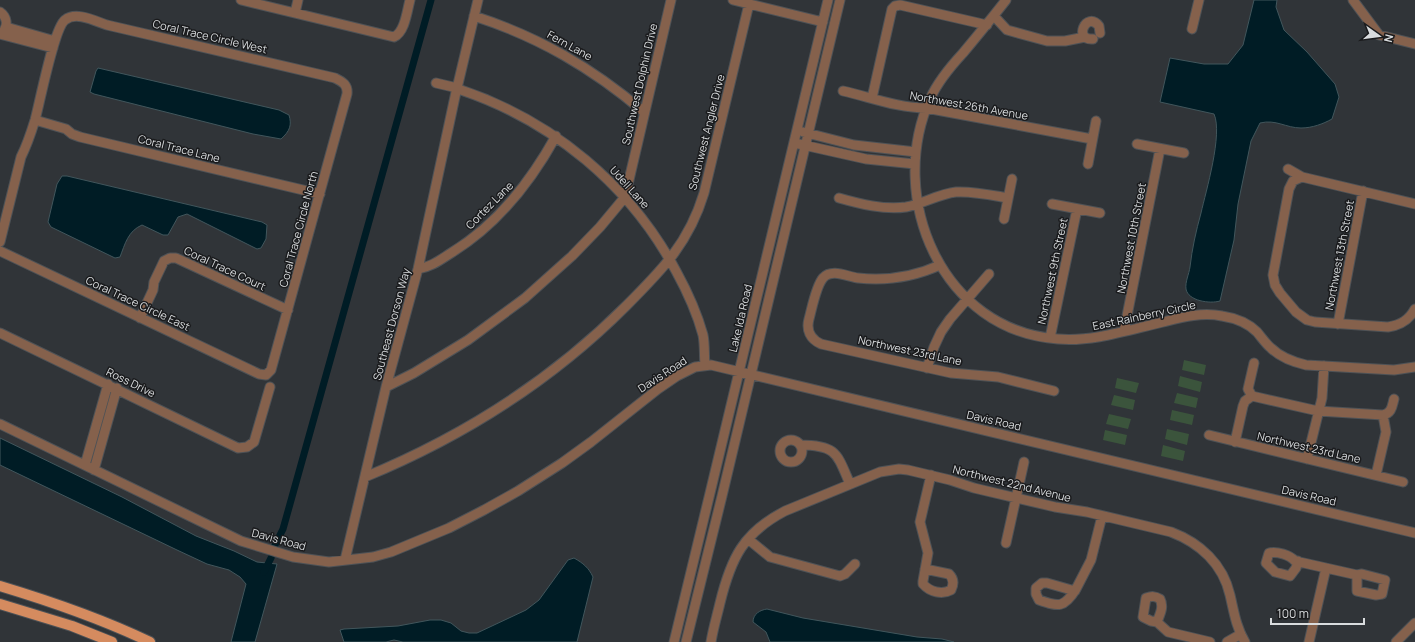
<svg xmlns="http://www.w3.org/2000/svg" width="1415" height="642" viewBox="0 0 1415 642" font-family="Manrope,sans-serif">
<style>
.green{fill:#3b543c}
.water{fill:#001c25;stroke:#41565c}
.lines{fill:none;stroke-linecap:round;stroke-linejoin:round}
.canal{stroke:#001c25;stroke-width:7}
.minor-casing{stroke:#4e5256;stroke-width:11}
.major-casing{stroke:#4e5256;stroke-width:12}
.minor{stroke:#85614c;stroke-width:9}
.major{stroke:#d58b5f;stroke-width:10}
.labels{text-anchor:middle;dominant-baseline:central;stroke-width:3;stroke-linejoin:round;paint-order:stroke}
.street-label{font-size:11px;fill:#d9dcde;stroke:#1a1b1d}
</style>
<rect width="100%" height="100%" fill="#303438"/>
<path class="green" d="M1184 360 1206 365 1204 375 1182 370Z
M1180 376 1202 382 1200 392 1178 386Z
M1117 378 1139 383 1136 393 1115 388Z
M1177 393 1198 398 1196 408 1174 403Z
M1114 395 1135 400 1133 410 1111 405Z
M1172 410 1194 415 1192 425 1170 420Z
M1109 414 1131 419 1128 429 1106 424Z
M1167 429 1189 434 1187 445 1165 439Z
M1105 430 1127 435 1125 445 1103 440Z
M1163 445 1185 451 1183 461 1161 456Z"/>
<path class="water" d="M1254 0H1277L1276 7 1284 30 1307 52 1335 84 1339 97 1332 119C1323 124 1312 128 1301 128 1286 128 1276 119 1260 123L1251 141 1238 204 1234 240 1220 301C1210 304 1188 301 1186 289 1185 282 1189 274 1190 267 1192 249 1196 231 1201 213 1206 191 1223 134 1214 114L1160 102 1170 58 1204 64H1228L1243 45Z
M98 68 279 110 289 115C292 125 290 131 281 139L253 134 94 94 90 92 96 71Z
M62 176H67L262 222 267 225 266 239 261 248 257 249 187 214 178 217 168 235H163L142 225C128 231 125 244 120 257L115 258 51 227 48 222 57 184Z
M0 438 122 497 196 536 234 551 257 562 277 564 255 642H231L246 584 240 577 229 570 207 564 177 550 0 465Z
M574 558C583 563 589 568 593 577L577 642H403L394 640 386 642H344L340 630 344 629 398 626 430 620H441L451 623 461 631 469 633H477L526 610 539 600 568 560Z
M767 609 803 618 917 637 942 639 954 642H770L766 632 753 622C753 614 760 610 767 609Z"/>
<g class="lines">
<path class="canal" d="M274 547 283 529 431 0
M264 572 271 558"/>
<g class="minor-casing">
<path id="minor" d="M241 0 394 37C405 32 407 11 410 0
M733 0 823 22
M1006 0C992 18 978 35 963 53 950 67 938 81 930 99 886 198 942 331 1058 339 1093 342 1128 330 1163 322 1183 317 1202 312 1222 316 1235 318 1248 323 1257 332 1262 338 1266 344 1271 348 1281 358 1293 362 1306 365L1394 370 1415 367
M1353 0 1379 35 1415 44
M0 12C7 17 8 25 3 32
M295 13 298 0
M474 16C539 37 592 68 644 112
M994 16 1007 30 1047 41H1065L1085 37
M6 27 55 41
M1192 29 1199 0
M0 34 53 48
M1093 39C1073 41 1086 10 1099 26L1100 33
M436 83 453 87
M458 84 478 0
M461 90C553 121 630 185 676 271 687 291 697 313 703 335 705 345 704 355 705 365
M843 91C870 97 898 108 926 108L1092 139
M872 98 892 9 895 6 900 5 987 25
M35 120 66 129 72 134 80 137 320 194
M803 132 854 145 916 152
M799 144 866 159 915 164
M1137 144 1184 153
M1088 164 1096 121
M1288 169 1302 177 1415 204
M1302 177 1293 181 1289 189 1273 275 1275 285 1280 293 1296 312 1307 320 1315 322 1388 327C1401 325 1409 320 1415 309
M839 198C860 204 884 210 906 207 923 204 938 194 956 192 974 191 991 195 1008 198
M1052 204 1100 213
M1004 219 1012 179
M0 242 21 157C27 145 31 133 35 120 40 102 54 28 65 20 76 11 95 21 107 25L335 78C343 82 348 85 347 94L271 370 266 375 259 374 0 251
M940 265C914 277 887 281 858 278 848 277 832 268 823 278 816 286 812 308 809 319 806 330 810 339 821 344L951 373 998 377 1054 391
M418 269C431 267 440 260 451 253 497 225 530 183 556 136
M140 318 153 290 154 282 164 261 170 258H176L288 310
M1338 324 1363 191
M1124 331 1160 149
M0 333 238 448 247 447 254 442 270 387
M1050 338 1077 209
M927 368 934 347 941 332 950 319 989 274
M386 387 414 373 468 340 525 298 572 256 600 227 625 197 671 0
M1252 396 1318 411 1383 415C1392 413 1392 406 1394 399
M1252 396 1248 389 1254 363
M0 424 241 541 293 557 329 562 373 557 391 552 449 528 484 510 518 491 562 463 591 442 658 389 677 376 695 367 711 365 1415 533
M1209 435 1403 482
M780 451a11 11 0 1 1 22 0a11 11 0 1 1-22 0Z
M1235 442 1243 406 1245 401 1252 396
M800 445C837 445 837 454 850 484
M1307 459 1322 398 1324 366
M85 465 108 384
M94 470 117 388
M1376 475 1386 432 1383 415
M365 477C462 437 551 381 626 306 662 270 689 243 704 193L749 4
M748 539 770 557 840 576 845 574 855 564
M1006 543 1024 462
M345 560 386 387 418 269 456 92
M1298 561 1296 568 1290 576 1275 572 1266 563 1269 553C1277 551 1290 555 1295 561L1357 575 1362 574 1385 580 1382 594 1376 595 1357 591V575
M925 569 949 574C954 579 954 584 951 590 942 595 930 592 923 584V581L928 553 920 522 931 475
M1075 591 1047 583H1042L1036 588V594L1039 600C1059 607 1064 608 1076 589L1091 560 1102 516
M1157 622C1160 614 1164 607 1160 599 1155 596 1152 596 1146 598L1143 617 1151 621 1157 622 1168 632 1210 642
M674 642 711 489 828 0
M686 642 722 496 840 0
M711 642C713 629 717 616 720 603 731 558 743 533 785 511L880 472 899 469 908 470 950 480 974 488 1055 507 1087 512 1171 532C1200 543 1223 564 1230 595 1234 612 1236 627 1245 642
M1227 642 1241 634
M1309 642 1326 568
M1396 642 1415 623"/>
</g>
<g class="major-casing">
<path id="major" d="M0 586C53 602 100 618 150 642
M0 604 72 626 112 642"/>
</g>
<use href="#minor" class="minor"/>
<use href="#major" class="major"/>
</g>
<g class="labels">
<g class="street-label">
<text transform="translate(210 36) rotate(13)">Coral Trace Circle West</text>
<text transform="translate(570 45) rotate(29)">Fern Lane</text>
<text transform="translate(639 84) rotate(-77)">Southwest Dolphin Drive</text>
<text transform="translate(969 105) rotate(10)">Northwest 26th Avenue</text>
<text transform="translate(706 132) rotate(-76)">Southwest Angler Drive</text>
<text transform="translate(179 148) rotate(14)">Coral Trace Lane</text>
<text transform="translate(630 187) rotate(48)">Udell Lane</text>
<text transform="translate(489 205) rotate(-45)">Cortez Lane</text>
<text transform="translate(298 229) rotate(-75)">Coral Trace Circle North</text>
<text transform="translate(1131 238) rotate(-79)">Northwest 10th Street</text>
<text transform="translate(1339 255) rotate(-79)">Northwest 13th Street</text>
<text transform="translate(225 268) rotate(25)">Coral Trace Court</text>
<text transform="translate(1052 271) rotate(-78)">Northwest 9th Street</text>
<text transform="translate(138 303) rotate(25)">Coral Trace Circle East</text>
<text transform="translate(1144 315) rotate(-12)">East Rainberry Circle</text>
<text transform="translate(740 318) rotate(-77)">Lake Ida Road</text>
<text transform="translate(391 324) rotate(-75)">Southeast Dorson Way</text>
<text transform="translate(910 350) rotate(12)">Northwest 23rd Lane</text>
<text transform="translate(662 374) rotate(-33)">Davis Road</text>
<text transform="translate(131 382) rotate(26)">Ross Drive</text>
<text transform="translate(994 420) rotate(13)">Davis Road</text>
<text transform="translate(1309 447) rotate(13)">Northwest 23rd Lane</text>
<text transform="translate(1012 483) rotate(14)">Northwest 22nd Avenue</text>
<text transform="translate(1309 495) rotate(13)">Davis Road</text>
<text transform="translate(279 539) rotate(15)">Davis Road</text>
</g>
</g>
<g transform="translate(1379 36) rotate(104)" stroke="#1a1b1d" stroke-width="3" paint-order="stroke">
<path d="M0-3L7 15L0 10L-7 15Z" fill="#d9dcde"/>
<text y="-6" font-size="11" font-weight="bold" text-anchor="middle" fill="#d9dcde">N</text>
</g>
<path d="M1271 618v6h93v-6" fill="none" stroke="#d9dcde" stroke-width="2"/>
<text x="1277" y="618" font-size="12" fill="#d9dcde" stroke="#1a1b1d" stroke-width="3" paint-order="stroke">100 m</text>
</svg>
